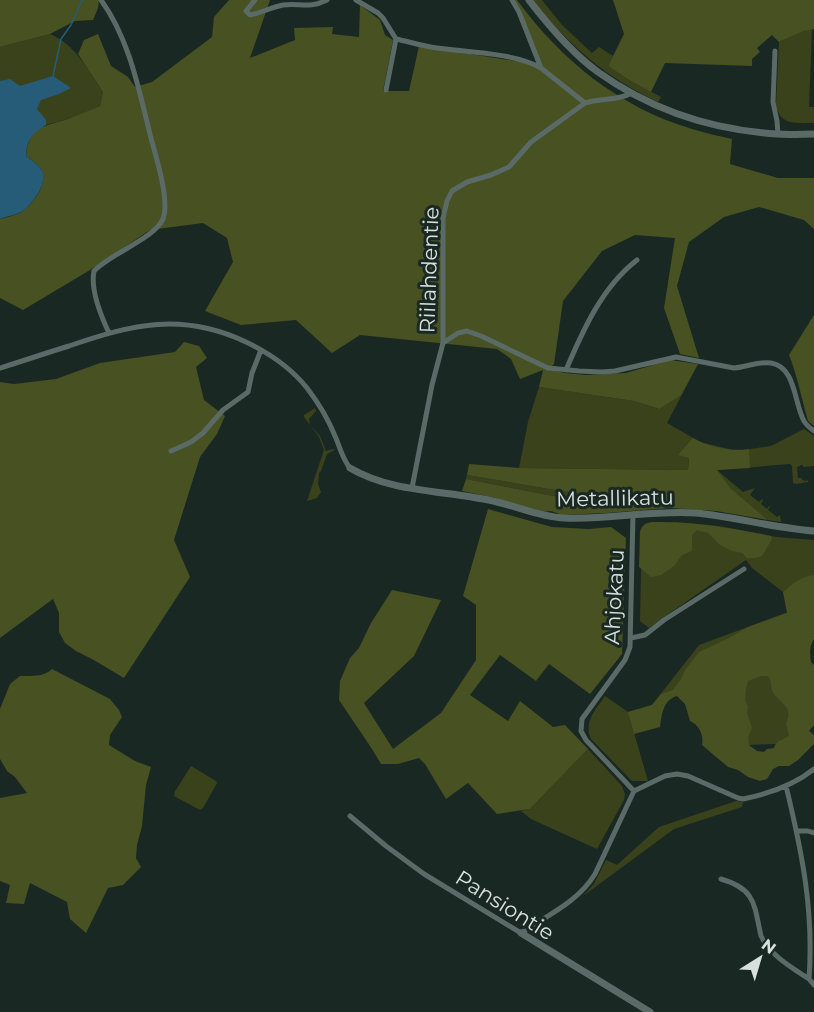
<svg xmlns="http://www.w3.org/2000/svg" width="814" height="1012" viewBox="0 0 814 1012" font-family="Montserrat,sans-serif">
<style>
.green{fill:#3a421c}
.forest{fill:#475121;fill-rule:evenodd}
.water{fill:#265c77}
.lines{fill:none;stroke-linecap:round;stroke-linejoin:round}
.stream{stroke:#265c77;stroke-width:1.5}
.minor{stroke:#5a6a66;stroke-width:5}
.tertiary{stroke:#5a6a66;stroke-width:7}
.labels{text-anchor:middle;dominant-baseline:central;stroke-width:6;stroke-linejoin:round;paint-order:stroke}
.street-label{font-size:21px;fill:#d7e0dd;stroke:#1a2824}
</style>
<rect width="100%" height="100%" fill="#1a2824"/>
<path class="green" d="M533 0H542L562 25 592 53 599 47 613 56 608 66 629 80 661 97 658 102C608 79 567 44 533 0Z
M812 29 809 107H814V123C797 123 780 126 776 105L779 42 804 31Z
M50 34C76 45 88 70 103 92L100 106 71 118 46 125 0 166V47Z
M698 364 667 423 700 442 737 451 771 446 804 429 814 436V466L803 467V465H801L800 466 797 467 798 478H802V480L807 481 808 479V482L796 484 793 483 792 466 790 464 717 470 743 492 755 488 750 495 759 502 762 499 763 500 761 504 767 509 769 506H770L768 510 777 517 780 515 781 522 768 520 683 450 689 458 688 470 519 468 528 422 539 387 634 401 658 409Z
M315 408 316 411 309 419 310 425 320 436 326 451 333 449 335 450 327 454 321 471 319 473 318 484 321 492 317 498 307 501 324 450 319 437 304 417V415Z
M467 475 549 489 619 499 618 506 548 495 466 479Z
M675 522 719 526 777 537 814 540V635L798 646 814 725 792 743 749 745 673 690 656 711 630 719 648 781H632L591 739C583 722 596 709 605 696L628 712 652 705 699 645 788 612 783 592 752 568 746 560 667 615 649 628 640 621 642 531Z
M588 749 622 786 625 794 624 800 597 849 531 819 521 811 530 809Z
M191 766 216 781 217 783 203 808 200 810 174 796 175 794 174 793Z
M736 801 743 802 742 807 674 829 583 896 594 884 606 860 617 865 659 827Z"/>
<path class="forest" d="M0 0H99L98 8 93 20 75 21 50 34 0 47Z
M229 0H270L250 58 295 40 294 28 333 27 332 34 359 37 360 5 380 20 385 35 393 40 383 91H409L419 46 522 62 538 68 540 62 513 0H517C562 61 619 107 692 129 705 133 719 136 732 139L730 164 778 178H814V229L804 220 759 207 724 217 689 242 677 286 699 358 680 354 664 308 675 238 635 235 602 251 563 301 554 364 548 369 565 373 586 375 626 373 670 360 698 364 681 395 659 409 634 401 539 387 543 370 520 379 511 359 497 349 360 335 332 353 296 320 241 325 205 311 233 262 227 238 203 223 150 230 90 270 23 310 0 298V219C7 217 17 215 23 211 34 202 49 183 41 169 38 164 30 159 26 156 28 127 45 126 68 119 79 115 89 110 100 106L103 92 78 54 84 40 98 34 111 66 128 77 135 87 152 82 212 37 214 17Z
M613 0H814V29L804 31 779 42 772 35 757 48 760 52 752 59V66L665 63 651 92 629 80 608 66 624 34Z
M814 315V426L808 421 807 417C801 396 797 375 789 355Z
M184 342 199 346 207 358 196 367 204 400 225 416 217 434 200 457 174 540 190 577 124 678 92 659 76 651 65 643 59 632V613L53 599 0 638V382L14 384 56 379 100 363 175 352Z
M693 438C709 447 731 452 749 449L750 468 717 470 730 488 768 520 716 511 670 508 606 513 562 515 551 511 541 512 496 498 462 491 466 479 548 495 618 506 619 499 549 489 467 475 469 464 519 468 688 470 689 458 678 455Z
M488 509 552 527 589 529 611 527 626 538 622 654 590 694 549 664 536 681 500 655 470 695 508 721 520 701 553 727 565 725 588 749 530 809 497 814 468 783 446 799 425 764 419 758 398 764H381L372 749 339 700 340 681 350 658 359 648 371 623 392 590 441 600 414 656 364 703 393 749 441 713 476 660V605L463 596Z
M652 522C693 521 731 528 771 536L772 539 762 556 756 558H747L742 553 732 551 720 545 708 533 697 530 692 535V551L682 555 674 566 661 575 651 577 639 567 640 532C642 525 645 523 652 522Z
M814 575V639C809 646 810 655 811 662L814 665V725L809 731 814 735V744L798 760 789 766H779L773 769 767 779 760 781 748 777 738 770 728 767 702 745C704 735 699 725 690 721L685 704 677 696C663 700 662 714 660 727L634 734 628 712 652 705 661 694 673 690 681 679 685 670 699 652 727 639 748 627 787 613 783 592C793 584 801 576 814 575ZM761 676H768C772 681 770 684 772 690 777 703 795 705 786 723L789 736C783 740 776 740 774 748L767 749 764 752 757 751 749 745 748 738 752 728 747 713 748 706 745 701 746 688 748 681Z
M52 669 110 699 119 710 122 717 110 735 109 745 135 761 151 767 146 785 142 826 137 845 136 858 141 867 123 885 108 888 86 933 70 919 67 902 30 883 24 904 6 903 10 885 0 881V798L27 793 15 777 7 771 0 759V709L10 684 20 676C31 676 44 677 52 669Z"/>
<path class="water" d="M53 76 71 88 59 94 41 100 37 109 46 120V125C32 134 27 139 26 156 31 160 38 164 41 169 50 181 33 203 23 211 17 215 7 216 0 219V81L10 79 20 86Z"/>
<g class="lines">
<path class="stream" d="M53 76 61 39 71 25 82 0"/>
<path class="minor" d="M101 0C130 40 139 91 151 138 156 157 170 200 163 219 155 238 110 254 94 271 90 290 101 316 109 333
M255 0 246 11 250 15C261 13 272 7 283 5 301 3 309 9 327 0
M356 0 378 13 383 18 396 39C410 42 423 46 437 48 468 52 515 53 541 68
M512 0 519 12 541 68 585 103
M775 51 773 102 777 121 778 134
M386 90 396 39
M443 343 458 333 467 331 481 336 548 368 579 371 602 372 615 371 676 357 734 368C747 367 759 361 771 363 796 367 794 403 804 421 806 425 810 428 814 431
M0 368C23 361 46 353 69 346 133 324 182 312 246 342 269 353 291 368 307 388 317 401 329 421 335 436 340 447 342 458 350 468
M566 370C583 330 602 287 637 260
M171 451 191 442 203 433 223 410 248 392 252 373 261 350
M412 488 432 385 443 343V218L447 201 452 191 467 182 491 175 509 167 531 142 585 103C601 98 617 101 632 93
M633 514 630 647 625 660 582 719 581 731 586 740 634 791
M631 638 645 635 664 620 744 569
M786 786C802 852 814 911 809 979L814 985
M350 816 386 846 424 874 521 933C548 915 578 902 595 874L634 791 665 776 677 774 688 776 738 798 743 799C768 794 794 785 814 769
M797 831H808L814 833
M721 879C756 889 754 905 761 936 771 956 791 967 809 979"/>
<path class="tertiary" d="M529 0C549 26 572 53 598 72 651 110 713 130 777 134 790 135 802 134 814 134
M350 468C394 494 449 490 497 502 519 507 540 517 564 518 608 520 652 510 696 513 736 517 774 528 814 531
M521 933 650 1012"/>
</g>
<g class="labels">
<g class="street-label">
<text transform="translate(429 270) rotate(-88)">Riilahdentie</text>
<text transform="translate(615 498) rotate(-1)">Metallikatu</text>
<text transform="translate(614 597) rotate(-87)">Ahjokatu</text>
<text transform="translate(505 905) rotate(32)">Pansiontie</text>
</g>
</g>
<g transform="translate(760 958) rotate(37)" stroke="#1a2824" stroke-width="4.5" paint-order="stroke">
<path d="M0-4.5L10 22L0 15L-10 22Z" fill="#d7e0dd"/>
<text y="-9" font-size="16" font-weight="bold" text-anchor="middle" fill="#d7e0dd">N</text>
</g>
</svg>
